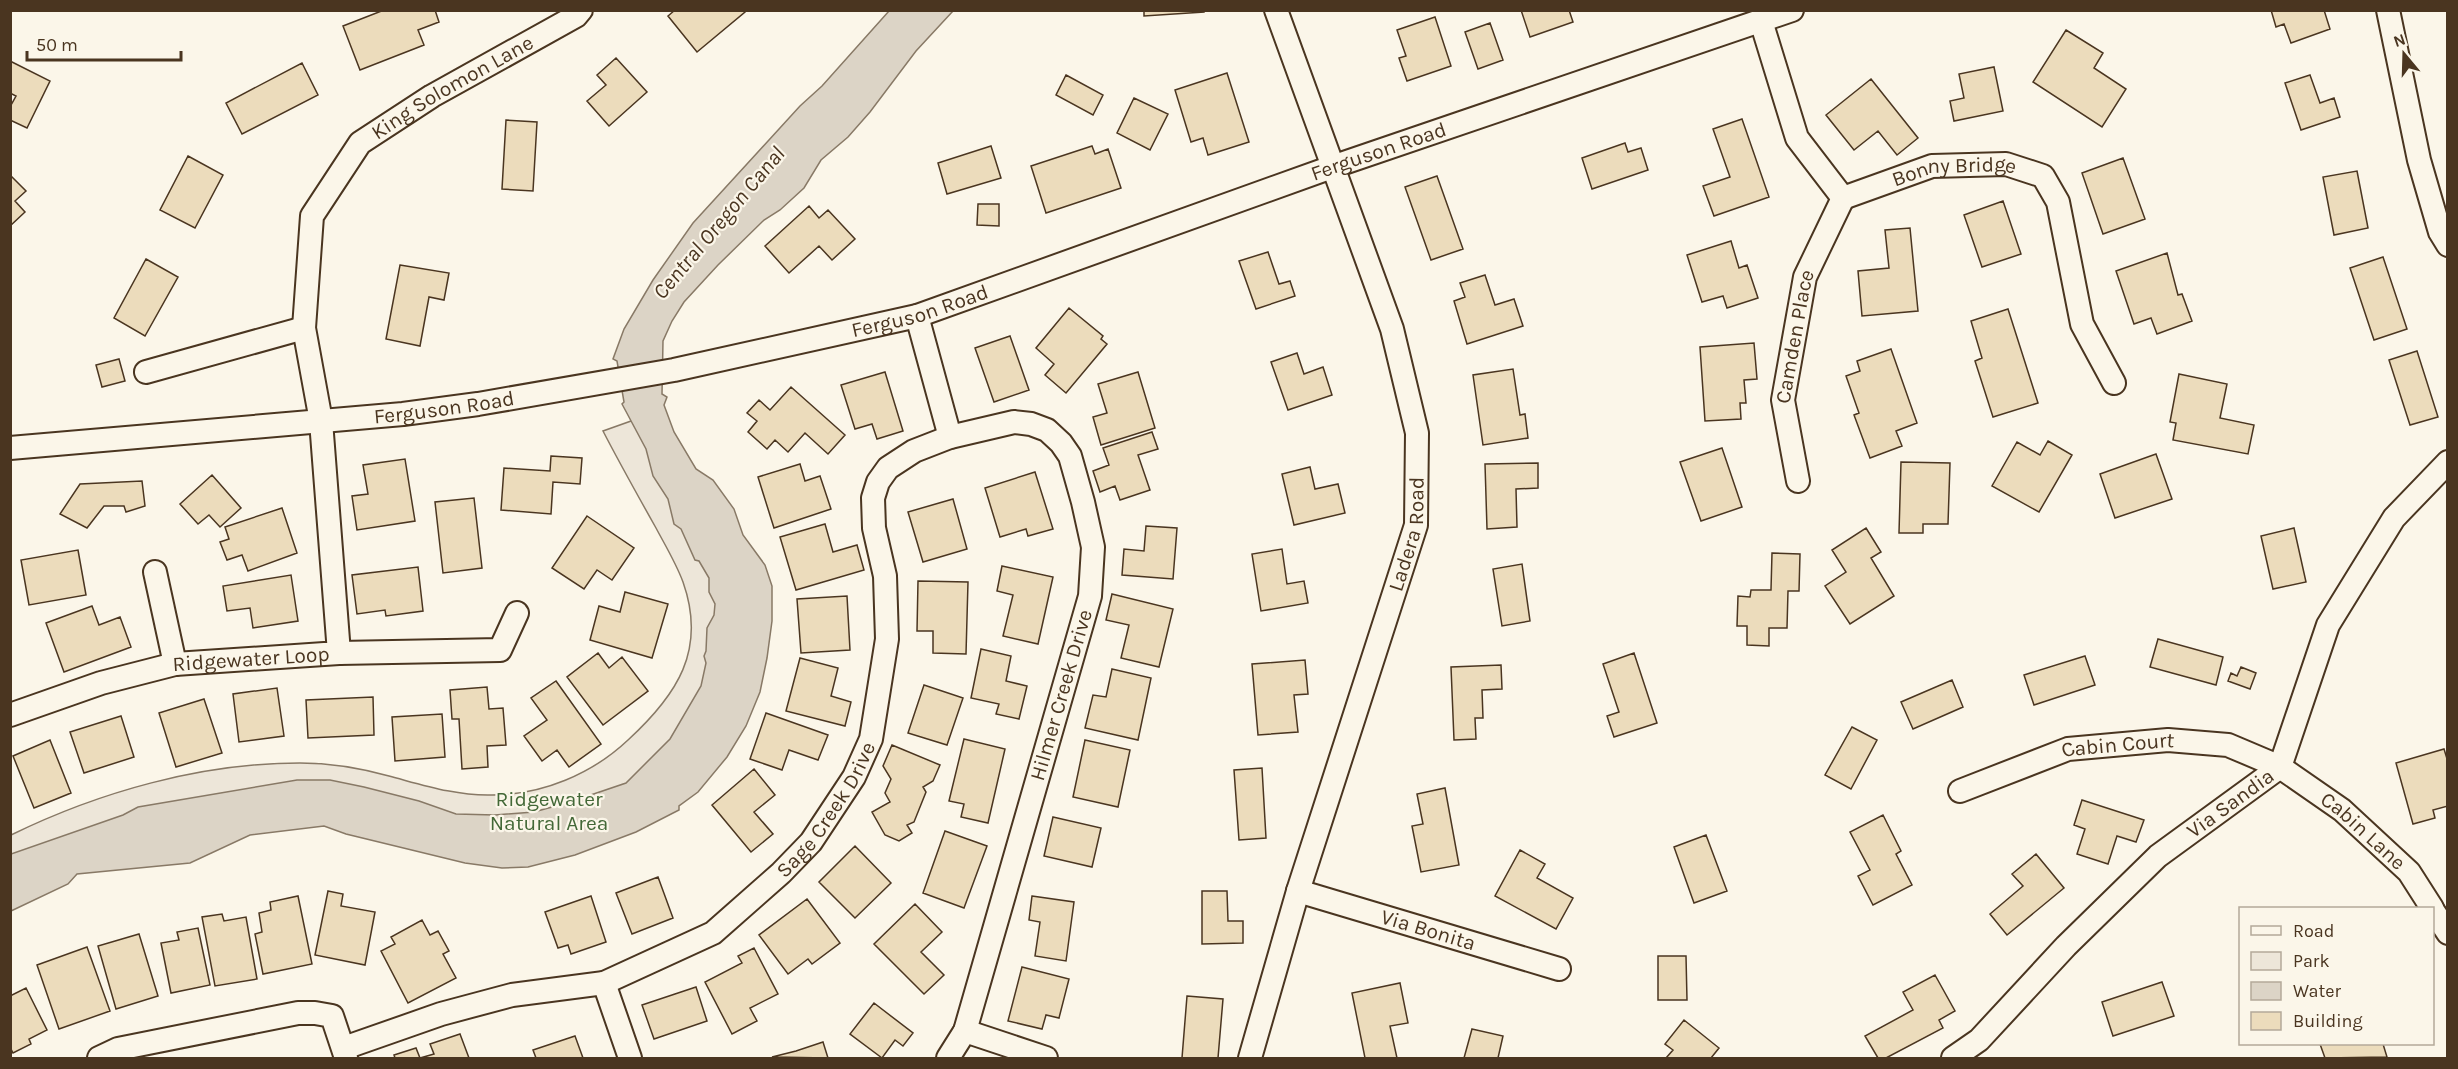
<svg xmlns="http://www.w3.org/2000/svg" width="2458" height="1069" viewBox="0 0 2458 1069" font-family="Karla,sans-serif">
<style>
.green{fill:#ede6d9;stroke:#887966;stroke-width:1.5}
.water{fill:#dcd4c6;stroke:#887966;stroke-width:1.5}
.building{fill:#ecdcbc;stroke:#4a3520;stroke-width:1.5}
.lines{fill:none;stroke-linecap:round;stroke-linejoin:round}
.minor-casing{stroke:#4a3520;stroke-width:26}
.minor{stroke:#fbf6e9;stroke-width:22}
.labels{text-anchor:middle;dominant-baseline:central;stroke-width:4.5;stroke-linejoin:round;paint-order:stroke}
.street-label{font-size:21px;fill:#4a3520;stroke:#fbf6e9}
.park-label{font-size:21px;fill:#436837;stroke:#fbf6e9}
.water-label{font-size:22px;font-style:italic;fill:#4a3520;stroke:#fbf6e9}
</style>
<rect width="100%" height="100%" fill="#fbf6e9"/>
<path class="green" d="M648 415 720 547 721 701 579 826 327 812 11 888V835C99 792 201 763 300 763 330 763 360 768 389 776 423 785 456 796 492 795 542 795 592 774 628 740 677 695 707 650 683 582 676 563 665 545 656 528 638 496 620 464 603 431Z"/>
<path class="water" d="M889 11H953L916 51 870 112 848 137 821 160 804 188 780 210 764 220 718 265 684 302 672 321 663 341 662 394 667 397 664 405 674 432 696 469 713 480 734 509 743 535 765 565 772 586V621L767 658 760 692 746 726 727 757 698 792 679 806V810L636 832 575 855 528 867 502 868 465 863 346 834 324 826 250 835 190 863 77 874 68 884 11 911V854L123 815 138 807 297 780H330L364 787 419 801 456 814 495 815 534 812 570 802 626 783 670 739 701 686 706 663 704 656 706 651 707 628 714 615 715 604 709 592V578L699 561 695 560 681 529 674 524 668 499 653 476 646 449 622 404 624 402 617 361 613 359 624 329 653 280 693 223 800 106 822 86Z"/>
<path class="building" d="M384 10H435L439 22 418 30 424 45 360 70 343 26Z
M675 10H744L745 12 697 52 668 16Z
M1144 10H1204V12L1144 16Z
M1521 10H1569L1573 22 1530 37Z
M2271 10H2324L2330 29 2291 43 2284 24 2276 27Z
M1435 17 1451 66 1407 81 1399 58 1406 56 1397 30Z
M1490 23 1503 60 1478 69 1465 32Z
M2066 30 2103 53 2094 68 2126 89 2102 127 2033 82Z
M616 58 647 92 609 126 587 101 606 85 597 75Z
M10 61 50 81 27 128 10 120V107L16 96 10 93Z
M302 63 318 95 242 134 226 103Z
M1994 67 2003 111 1954 121 1950 101 1964 98 1959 74Z
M1227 73 1249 142 1208 155 1203 138 1191 142 1175 90Z
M1066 75 1103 95 1093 115 1056 95Z
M2310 75 2320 103 2334 98 2340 117 2301 130 2285 83Z
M1871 79 1918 138 1897 155 1878 131 1854 150 1826 115Z
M1134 98 1168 114 1150 150 1117 133Z
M1742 119 1769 197 1714 216 1703 186 1730 177 1713 129Z
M506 120 537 122 533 191 502 189Z
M1625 143 1628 152 1641 148 1648 170 1592 189 1582 158Z
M991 146 1001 178 947 194 938 163Z
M1092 146 1095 154 1108 149 1121 188 1046 213 1031 166Z
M188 156 223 175 195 228 160 210Z
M2123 158 2145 219 2103 234 2082 173Z
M2357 171 2368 228 2334 235 2323 177Z
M10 175 26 191 15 201 25 212 10 226Z
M1437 176 1463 249 1431 260 1405 187Z
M2003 201 2021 254 1982 267 1964 215Z
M978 204H999V226L977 225Z
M809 206 819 218 828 210 855 239 832 260 819 246 789 273 765 246Z
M1910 228 1918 311 1862 316 1858 271 1889 268 1885 230Z
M1731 241 1739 268 1747 265 1758 298 1727 308 1723 296 1702 302 1687 255Z
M1268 252 1279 284 1290 281 1295 296 1256 309 1239 261Z
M2167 253 2178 295 2182 294 2192 321 2157 334 2151 318 2134 324 2116 271Z
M2383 257 2407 329 2374 340 2350 268Z
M146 259 178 277 145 336 114 318Z
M400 265 449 273 444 300 429 297 420 346 386 339Z
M1485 275 1495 305 1514 299 1523 326 1467 344 1454 301 1465 297 1460 283Z
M1069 308 1103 336 1101 339 1107 344 1066 393 1045 375 1054 364 1036 348Z
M2008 309 2038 403 1993 417 1975 361 1982 358 1971 321Z
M1010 336 1029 390 994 402 975 348Z
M1754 343 1757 379 1744 380 1746 403H1740L1741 419 1705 421 1700 347Z
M1891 349 1917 423 1896 431 1902 446 1870 458 1854 415 1859 413 1846 376 1860 371 1857 361Z
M2417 351 2438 417 2410 425 2389 360Z
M1297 353 1304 374 1323 367 1332 395 1288 410 1271 362Z
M119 359 125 381 102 387 96 365Z
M1513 369 1520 415 1525 414 1528 438 1483 445 1473 375Z
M885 372 903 431 877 439 872 424 855 429 841 385Z
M1138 372 1155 428 1101 445 1093 417 1107 413 1098 384Z
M2179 374 2227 384 2220 418 2254 425 2248 454 2173 440 2176 423 2170 422Z
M791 387 845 435 828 454 805 433 788 452 775 440 767 449 748 432 757 421 747 413 759 400 770 410Z
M1152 432 1158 449 1138 455 1150 490 1120 500 1115 486 1100 492 1093 471 1109 465 1103 448Z
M2048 441 2072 455 2039 512 1992 486 2017 442 2040 455Z
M1722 448 1742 507 1701 521 1680 462Z
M2156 454 2172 499 2115 518 2100 474Z
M551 456 582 458 580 484 553 482 551 514 501 510 504 468 550 471Z
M405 459 415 521 357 530 352 496 368 494 363 465Z
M1901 462 1950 463 1948 524H1923V533H1899Z
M1538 463V488L1516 489 1517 527 1487 529 1485 464Z
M800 464 805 481 820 476 831 509 774 528 758 477Z
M1310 467 1315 489 1338 484 1345 513 1294 525 1282 474Z
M1035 472 1053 529 1028 536 1026 529 1000 537 985 488Z
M212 475 241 508 220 527 209 515 198 524 180 504Z
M142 481 145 506 126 512 124 506H104L87 528 60 514 80 484Z
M474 498 482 568 443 573 435 502Z
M953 499 967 549 923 562 908 512Z
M282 508 297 553 248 571 242 555 227 560 220 542 229 539 225 527Z
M587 516 634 548 612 580 597 570 584 589 552 568Z
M825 524 833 552 857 545 864 570 796 590 780 537Z
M1146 526 1177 528 1173 579 1122 575 1124 549 1144 551Z
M1866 528 1881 552 1871 558 1894 596 1850 624 1825 586 1846 572 1832 550Z
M2294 528 2306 582 2273 589 2261 536Z
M1282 549 1287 584 1304 581 1308 603 1261 611 1252 554Z
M78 550 86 595 29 605 21 560Z
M1772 553 1800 554 1799 591H1788L1787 628H1769V646L1747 645V626H1737L1738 596 1750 597 1751 590H1771Z
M1522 564 1530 621 1502 626 1493 569Z
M1002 566 1053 577 1038 644 1003 636 1013 595 997 591Z
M418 567 423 611 386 616 385 610 357 614 352 575Z
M291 575 298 621 253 628 250 608 227 611 223 586Z
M918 581 968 582 966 654 933 653V631H917Z
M625 592 668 604 652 658 590 640 599 606 620 612Z
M1112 594 1173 609 1159 667 1121 658 1129 625 1106 620Z
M847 596 850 650 801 653 797 599Z
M92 606 99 625 120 617 131 647 64 672 46 623Z
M2158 639 2223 657 2216 685 2150 667Z
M981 649 1011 656 1006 681 1027 686 1019 719 996 714 999 704 971 698Z
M598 653 609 668 622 657 648 691 603 725 567 677Z
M1634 653 1657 723 1614 737 1607 716 1619 712 1603 664Z
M2085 656 2095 685 2034 705 2024 675Z
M800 658 838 668 831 696 851 702 845 726 786 711Z
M1305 660 1308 694 1294 695 1298 732 1258 735 1252 664Z
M1501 665 1502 689 1482 690 1483 718H1475L1476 739 1454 740 1451 667Z
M2241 667 2256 673 2250 689 2228 681 2231 673 2237 676Z
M1112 669 1151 678 1138 740 1085 728 1093 695 1106 697Z
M1952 680 1963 707 1913 729 1901 702Z
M556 681 601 744 569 767 557 750 542 761 524 736 547 720 531 698Z
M924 685 963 698 947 745 908 733Z
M487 687 489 709 503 708 506 745 487 746 488 767 462 769 459 719H452L450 690Z
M277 688 284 736 239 742 233 694Z
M373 697 374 735 308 738 306 700Z
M204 699 222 753 176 767 159 713Z
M766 713 828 735 818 760 789 750 782 770 750 759Z
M442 714 445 757 395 761 392 717Z
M121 716 134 757 84 773 70 732Z
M1852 727 1877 740 1851 789 1825 775Z
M964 739 1005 749 988 823 961 817 964 804 949 801Z
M50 740 71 793 34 808 13 756Z
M1085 740 1130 750 1118 807 1073 797Z
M892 745 940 765 933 781 923 787 926 792 914 822 907 825 912 833 899 841 885 835 872 812 890 802 885 793 891 779 883 766Z
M2444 749 2448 762V806L2433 810 2435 818 2413 824 2396 763Z
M1262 768 1266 838 1239 840 1234 770Z
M754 769 775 795 754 812 773 834 751 852 712 805Z
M1445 788 1459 865 1421 872 1412 826 1423 824 1417 794Z
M2082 800 2144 820 2136 842 2117 836 2108 864 2077 854 2085 829 2074 825Z
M1883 815 1901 851 1896 854 1912 885 1873 905 1858 876 1870 870 1850 832Z
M1053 817 1101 828 1092 867 1044 856Z
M945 831 987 846 964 908 923 893Z
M1706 835 1727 891 1694 903 1674 847Z
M855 846 891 883 855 918 819 882Z
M1520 850 1545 864 1537 878 1573 898 1556 929 1495 896Z
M2036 854 2064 888 2007 935 1990 914 2023 886 2012 874Z
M658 877 673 918 632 934 616 893Z
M328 891 343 894 341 906 375 912 365 965 315 955Z
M1202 891H1227L1228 921H1243V943L1202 944Z
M298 896 312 964 263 974 255 934 262 932 259 913 271 910 270 902Z
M591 896 606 942 571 954 568 945 558 948 545 912Z
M1032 896 1074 902 1066 961 1035 956 1040 922 1029 920Z
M807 899 840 943 812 964 808 959 788 974 759 935Z
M915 904 942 932 921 952 944 975 924 994 874 944Z
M222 914 224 921 246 917 257 979 215 986 202 917Z
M422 920 430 935 438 931 449 951 443 954 456 978 408 1003 381 951 395 944 391 937Z
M198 928 210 985 171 993 161 943 179 940 177 932Z
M139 934 158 996 116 1009 98 946Z
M87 947 110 1011 59 1029 37 965Z
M754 948 778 994 750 1008 757 1021 732 1034 705 982 742 963 738 956Z
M1658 956H1686L1687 1000H1658Z
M1022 967 1069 979 1059 1018 1046 1015 1042 1029 1008 1021Z
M1935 975 1955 1011 1939 1020 1943 1028 1886 1058H1878L1865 1036 1913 1010 1903 992Z
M2162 982 2174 1016 2113 1036 2102 1002Z
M1400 983 1408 1023 1390 1026 1397 1058H1365L1352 993Z
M696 987 707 1021 654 1039 642 1005Z
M26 988 47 1030 29 1039 31 1044 13 1053 10 1047V996Z
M1187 996 1223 999 1218 1058H1182Z
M874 1003 913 1033 903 1046 895 1040 882 1058 850 1034Z
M1684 1020 1719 1048 1711 1058H1666L1673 1050 1665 1044Z
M1472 1029 1503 1036 1498 1058H1464Z
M460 1034 469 1058H395L394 1055 416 1048 420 1058 434 1054 430 1044Z
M575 1036 583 1058H536L533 1050Z
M823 1042 828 1058 772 1057 796 1051Z
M2320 1044H2383L2387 1057 2325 1058Z"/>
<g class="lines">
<g class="minor-casing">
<g id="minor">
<path d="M2388 10 2419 160 2440 232 2448 245"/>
<path id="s1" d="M1761 21 1797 138 1843 198 1932 166 2006 164 2043 176 2058 202 2082 324 2114 383"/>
<path d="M917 316 950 437"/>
<path d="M146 372 304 328"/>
<path id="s2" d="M10 448 403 414 478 404 674 370 917 316 1332 167 1792 10"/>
<path id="s3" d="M1798 481 1783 400 1805 277 1843 198"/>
<path d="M155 572 175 664"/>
<path d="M339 653 500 650 517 613"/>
<path id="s4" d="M10 715 101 683 175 664 339 653 321 421 304 328 312 216 360 143 432 96 576 16 581 10"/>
<path id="s5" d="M1960 791 2068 749 2168 740 2228 745 2280 767 2342 810 2409 872 2432 908"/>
<path id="s6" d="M1298 891 1559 969"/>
<path d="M2432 909 2448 933"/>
<path d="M604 983 630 1058"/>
<path d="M965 1031 1046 1058"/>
<path id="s7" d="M344 1048 441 1014 512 995 604 983 713 933 781 873 811 842 854 777 871 739 887 639 885 576 874 528 873 498 878 482 888 468 914 451 950 437 1014 422 1031 424 1047 430 1061 443 1070 456 1083 502 1093 547 1090 596 965 1031 948 1058"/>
<path d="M99 1058 118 1049 298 1013H315L332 1016 346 1058"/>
<path id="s8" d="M1250 1058 1298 891 1416 525 1417 433 1392 329 1276 10"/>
<path id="s9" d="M1953 1058 1979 1040 2066 946 2158 856 2280 767 2328 625 2394 518 2448 462"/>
</g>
</g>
<use href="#minor" class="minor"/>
</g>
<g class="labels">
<g class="street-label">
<text stroke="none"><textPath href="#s4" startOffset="972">King Solomon Lane</textPath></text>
<text stroke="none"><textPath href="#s2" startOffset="1408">Ferguson Road</textPath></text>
<text stroke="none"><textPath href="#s1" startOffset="314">Bonny Bridge</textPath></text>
<text stroke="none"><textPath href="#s2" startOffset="922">Ferguson Road</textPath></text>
<text stroke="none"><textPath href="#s3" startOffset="147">Camden Place</textPath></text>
<text stroke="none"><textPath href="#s2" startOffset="436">Ferguson Road</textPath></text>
<text stroke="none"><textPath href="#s8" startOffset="548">Ladera Road</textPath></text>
<text stroke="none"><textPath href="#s4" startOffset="249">Ridgewater Loop</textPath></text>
<text transform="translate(1061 695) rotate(-74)">Hilmer Creek Drive</text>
<text stroke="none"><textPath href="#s5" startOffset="166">Cabin Court</textPath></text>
<text stroke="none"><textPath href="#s9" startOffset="378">Via Sandia</textPath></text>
<text stroke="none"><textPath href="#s7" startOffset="558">Sage Creek Drive</textPath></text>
<text stroke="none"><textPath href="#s5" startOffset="438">Cabin Lane</textPath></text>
<text stroke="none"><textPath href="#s6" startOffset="136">Via Bonita</textPath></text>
</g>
<g class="park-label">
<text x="549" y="799">Ridgewater<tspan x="549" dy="24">Natural Area</tspan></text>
</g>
<g class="water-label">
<text transform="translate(719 223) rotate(-50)">Central Oregon Canal</text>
</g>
</g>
<rect width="2458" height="1069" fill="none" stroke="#4a3520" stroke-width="24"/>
<rect x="2239" y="907" width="195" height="138" fill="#fbf6e9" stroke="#b4a999" stroke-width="1.5"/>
<rect x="2251" y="926" width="30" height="9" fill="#fbf6e9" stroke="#b4a999" stroke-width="1.5"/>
<text x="2293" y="937" font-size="18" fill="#4a3520">Road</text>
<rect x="2251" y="952" width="30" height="18" fill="#ede6d9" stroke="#b4a999" stroke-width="1.5"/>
<text x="2293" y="967" font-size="18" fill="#4a3520">Park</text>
<rect x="2251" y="982" width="30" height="18" fill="#dcd4c6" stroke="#b4a999" stroke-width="1.5"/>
<text x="2293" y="997" font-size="18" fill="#4a3520">Water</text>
<rect x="2251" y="1012" width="30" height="18" fill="#ecdcbc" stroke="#b4a999" stroke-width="1.5"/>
<text x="2293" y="1027" font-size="18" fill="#4a3520">Building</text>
<g transform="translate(2404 54) rotate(341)" stroke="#fbf6e9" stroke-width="4.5" paint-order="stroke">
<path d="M0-4.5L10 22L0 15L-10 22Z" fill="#4a3520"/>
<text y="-9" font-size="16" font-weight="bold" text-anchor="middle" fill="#4a3520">N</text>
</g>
<path d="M27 51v9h154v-9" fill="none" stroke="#4a3520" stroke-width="3"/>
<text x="36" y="51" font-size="18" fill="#4a3520" stroke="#fbf6e9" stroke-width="4.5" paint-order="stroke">50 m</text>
</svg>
